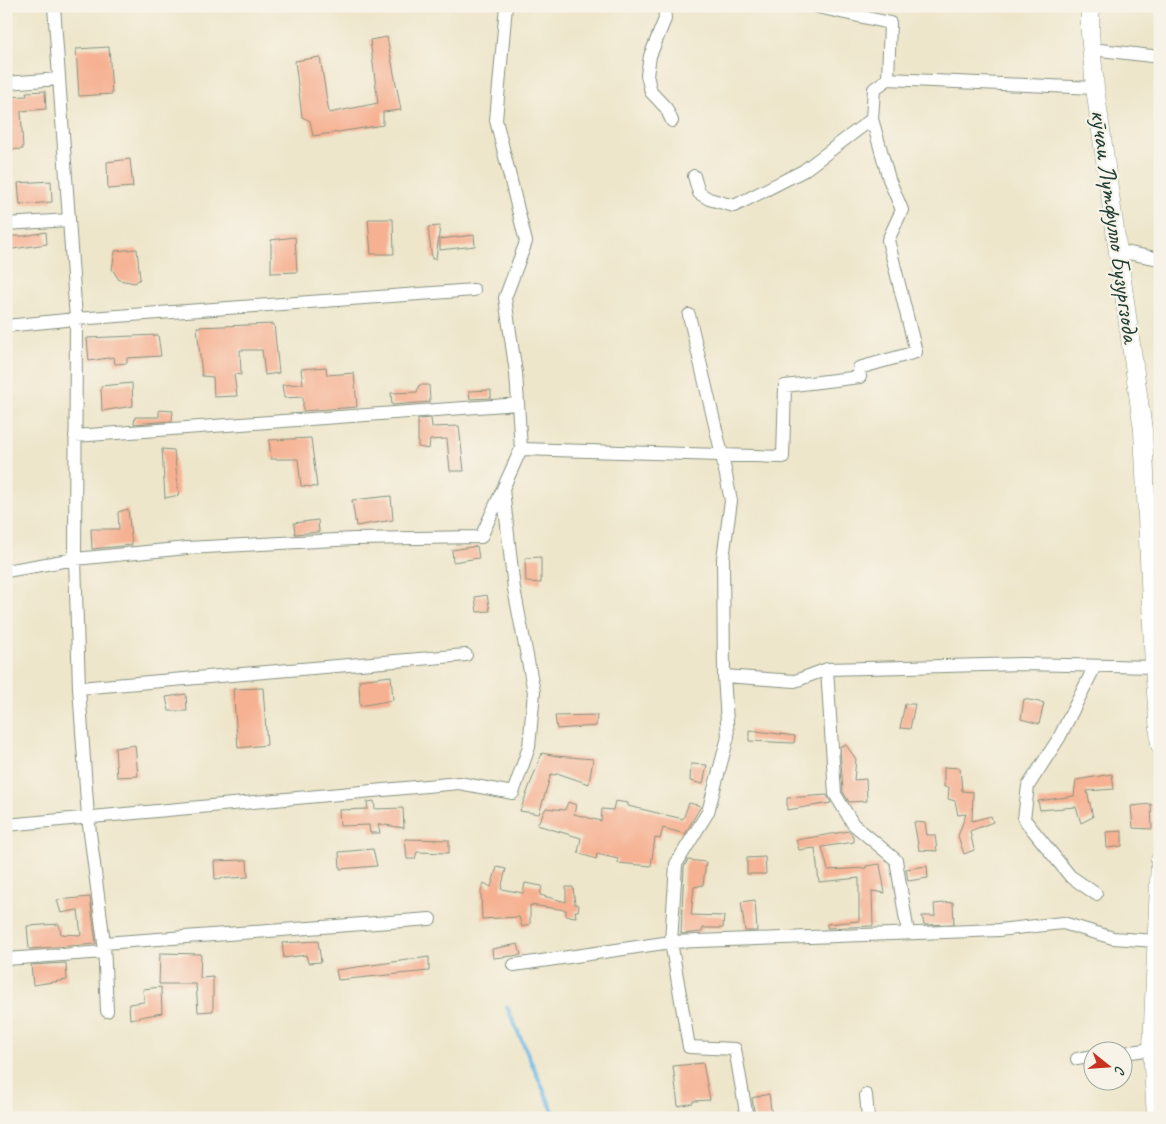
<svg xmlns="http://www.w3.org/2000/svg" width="1166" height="1124" viewBox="0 0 1166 1124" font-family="Caveat,sans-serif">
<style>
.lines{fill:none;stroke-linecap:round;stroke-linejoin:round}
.stream{stroke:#6db9e6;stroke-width:4}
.building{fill:#f6b192}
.minor-casing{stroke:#869280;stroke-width:14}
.secondary-casing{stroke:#869280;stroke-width:19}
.minor{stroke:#fff;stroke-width:12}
.secondary{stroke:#fff;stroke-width:18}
.labels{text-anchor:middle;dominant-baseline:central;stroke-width:4.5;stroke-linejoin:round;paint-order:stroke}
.street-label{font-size:25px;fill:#1f3d34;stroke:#f7f3e8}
</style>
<rect width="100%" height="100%" fill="#f7f3e8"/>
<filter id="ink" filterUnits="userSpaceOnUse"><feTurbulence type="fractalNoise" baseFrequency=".02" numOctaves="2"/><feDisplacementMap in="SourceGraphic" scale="10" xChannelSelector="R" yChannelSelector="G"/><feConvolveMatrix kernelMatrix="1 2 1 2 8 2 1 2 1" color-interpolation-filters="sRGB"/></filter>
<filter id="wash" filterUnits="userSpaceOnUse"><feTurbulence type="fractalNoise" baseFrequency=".0096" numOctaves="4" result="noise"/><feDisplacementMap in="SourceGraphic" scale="20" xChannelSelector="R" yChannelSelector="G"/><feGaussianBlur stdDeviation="1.12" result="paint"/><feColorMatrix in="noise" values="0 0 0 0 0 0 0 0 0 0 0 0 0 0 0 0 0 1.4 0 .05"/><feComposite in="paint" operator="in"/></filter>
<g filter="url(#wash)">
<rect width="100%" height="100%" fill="#eee6cb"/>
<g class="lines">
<path class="stream" d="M507 1007 556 1118"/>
</g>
<g id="blocks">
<path class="building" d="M387 37 401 110 383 112V125L313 136 310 121 302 117 295 61 320 57 329 113 378 103 370 40Z
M109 47 112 94 79 96 76 49Z
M45 91 46 109 21 111 23 149 6 150V97L27 96 26 92Z
M130 159 133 187 108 189 107 162Z
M51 181 52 202 20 205 18 183Z
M368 219H393L394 254H371Z
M440 226 436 259H432L428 227Z
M46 232 47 244 6 250V236H24Z
M474 235 475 246 440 250V239Z
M295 237 297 272 271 273V240Z
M137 249 140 279 135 283 119 280 112 269 115 251Z
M274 324 279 373 265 375 262 350H240L241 375 234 374 237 396 214 397 213 377 202 376 197 327Z
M158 335 161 356 127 358V363L115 364 114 357 89 361 87 338Z
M326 367 327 375 354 373 357 407 303 411V397L284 398 282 385 303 384 301 369Z
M132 383 133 406 102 411 101 386Z
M419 385H429L430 402 392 405 391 393 417 392Z
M491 390V398L470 399 469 391Z
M159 410 173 411 172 421 134 424 135 417H159Z
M431 418 432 427 459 426 464 471H450L447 439 430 440 429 449 418 447V419Z
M311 438 317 487 301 486 298 459H271L269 440Z
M162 449 174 450 179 495 165 498Z
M391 496 393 520 356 526 352 500Z
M128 509 132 545 92 549 91 529H119L118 512Z
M318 520 319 532 295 534 294 523Z
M477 546 479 558 453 562 452 550Z
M541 557V583L526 582 525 558Z
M487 595 490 611 477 612 475 597Z
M391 676 393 700 360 706 359 680Z
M263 688 267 745 238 748 233 689Z
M186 694 187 711H169L166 697Z
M1024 699 1044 703 1039 724 1021 719Z
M905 704H915L910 729 900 728Z
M597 715 596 726 557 729 555 716Z
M749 730 795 736 794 743 749 741Z
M135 745 138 776 117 777 115 748Z
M846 745 856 759 854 780 866 779 867 801 849 802 843 792 840 746Z
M542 753 557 756 593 759 589 784 557 773 556 775 551 774 539 814 520 811Z
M691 764 707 765 703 784 690 781Z
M944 767 960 768 962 791 973 792 972 821 991 816 993 822 970 831 974 850 964 854 958 836 966 814 958 815 955 801 948 799 949 787H944Z
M1112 774 1114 789 1087 791 1093 817 1081 823 1076 807 1040 810 1038 801 1074 796 1076 780Z
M827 795 831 803 787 810V798Z
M374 801 375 809 403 808 404 828 378 824 380 833H370L369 825 340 826 339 810 368 809 367 802Z
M615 801 628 803V806L683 819 689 803 701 806 685 834 663 828 660 839 655 838 651 866 618 863V859L597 854 596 859 578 853 581 838 537 825 546 808 565 810 568 802 576 805 574 814 601 821 602 809 613 810Z
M1151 804 1152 829 1133 828 1131 806Z
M914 822 925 823 927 835H935L937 851 919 850Z
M849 831 852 834 854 842 822 847 828 870 866 868V866L880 864 885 893 872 891 873 926 827 928V924L859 921V878L819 882 815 848 799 850 796 840Z
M1122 831V846L1107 848 1106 832Z
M405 839 449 840V853L417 852 415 859H407Z
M373 849 377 866 340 869 339 852Z
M765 857 766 874H747V858Z
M247 860 248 877 215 879 214 861Z
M688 860 706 862 703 885 694 887 691 915 724 916 723 928H703L702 932 681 934 684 867Z
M927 866 928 878 908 881 906 869Z
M497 867 506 869 501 889 523 893 525 883 542 886 540 895 566 902V887H573L575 904 579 905 578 911H575L576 917 566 916V910L530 905V924L522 927 519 917 482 919 481 891 484 883 491 887Z
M90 897 96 944 29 949 27 926 59 924 61 934 81 935 78 910 61 913 57 900Z
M755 900 757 931H745L741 902Z
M953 902 954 924 924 925 922 916H935L934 904Z
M318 941 321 962 308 963 306 955 284 958 282 943Z
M518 944 521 955 493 958 492 949Z
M160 953 201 954 200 978 213 977V1011L198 1012 196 984H159Z
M429 957V971L338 980 336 970Z
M66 963 67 980 33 985 31 965Z
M161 987 162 1013 130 1019 129 1004 144 1002 143 989Z
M703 1063 710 1100 693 1101V1103L678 1106 673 1066Z
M769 1094 772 1118H755L752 1098Z"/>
</g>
</g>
<g filter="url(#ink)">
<use href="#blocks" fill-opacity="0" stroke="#869280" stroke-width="1"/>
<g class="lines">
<g class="minor-casing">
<path id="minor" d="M664 6 665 19 650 56 647 75 651 92 666 108 672 121
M818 7 890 23 888 79
M1092 49 1160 57
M6 83 59 79
M694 176 699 193 709 199 734 206 803 171 872 119 874 89 888 79 1095 88
M6 224 69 220
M1118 251 1160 259
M689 315 722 455 731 501 723 558 724 676 728 737 708 812 676 864 671 942 689 1047 735 1049 747 1118
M6 326 76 319 54 6
M75 436 518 404
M521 449 783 457 785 386 860 377 859 368 916 352 888 240 902 210 889 179 872 119
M6 571 75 559 187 548 354 539 481 537 521 449 516 373 505 298 526 242 496 120 506 6
M1095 666 1059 738 1028 786 1024 819 1070 876 1096 894
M827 669 835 794 853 824 896 860 908 933
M724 676 795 681 827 669 1023 664 1154 667
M79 688 466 655
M6 825 459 783 513 793 529 747 534 692 514 589 503 489
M104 943 430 919
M6 959 104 952
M514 965 671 942 999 930 1063 923 1113 938 1156 941
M107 1011 104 943 88 817 79 688 75 559 76 319 474 290
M1124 1053 1152 1049
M1077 1059 1094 1056
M866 1095 868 1118"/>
</g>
<g class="secondary-casing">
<path id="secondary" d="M1090 6V33L1095 88 1143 430 1154 667 1160 745
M1156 1118 1152 1049 1160 860"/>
</g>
<use href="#minor" class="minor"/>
<use href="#secondary" class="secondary"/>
</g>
</g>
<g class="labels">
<g class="street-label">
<text transform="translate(1115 226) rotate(82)">кӯчаи Лутфулло Бузургзода</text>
</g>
</g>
<rect width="1166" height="1124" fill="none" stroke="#f7f3e8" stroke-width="25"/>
<g transform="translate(1108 1066) rotate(107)"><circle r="24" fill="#f7f3e8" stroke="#a1aaa0"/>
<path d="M0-4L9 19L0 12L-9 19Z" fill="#c8321e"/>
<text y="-8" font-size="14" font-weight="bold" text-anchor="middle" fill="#1f3d34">С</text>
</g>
</svg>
